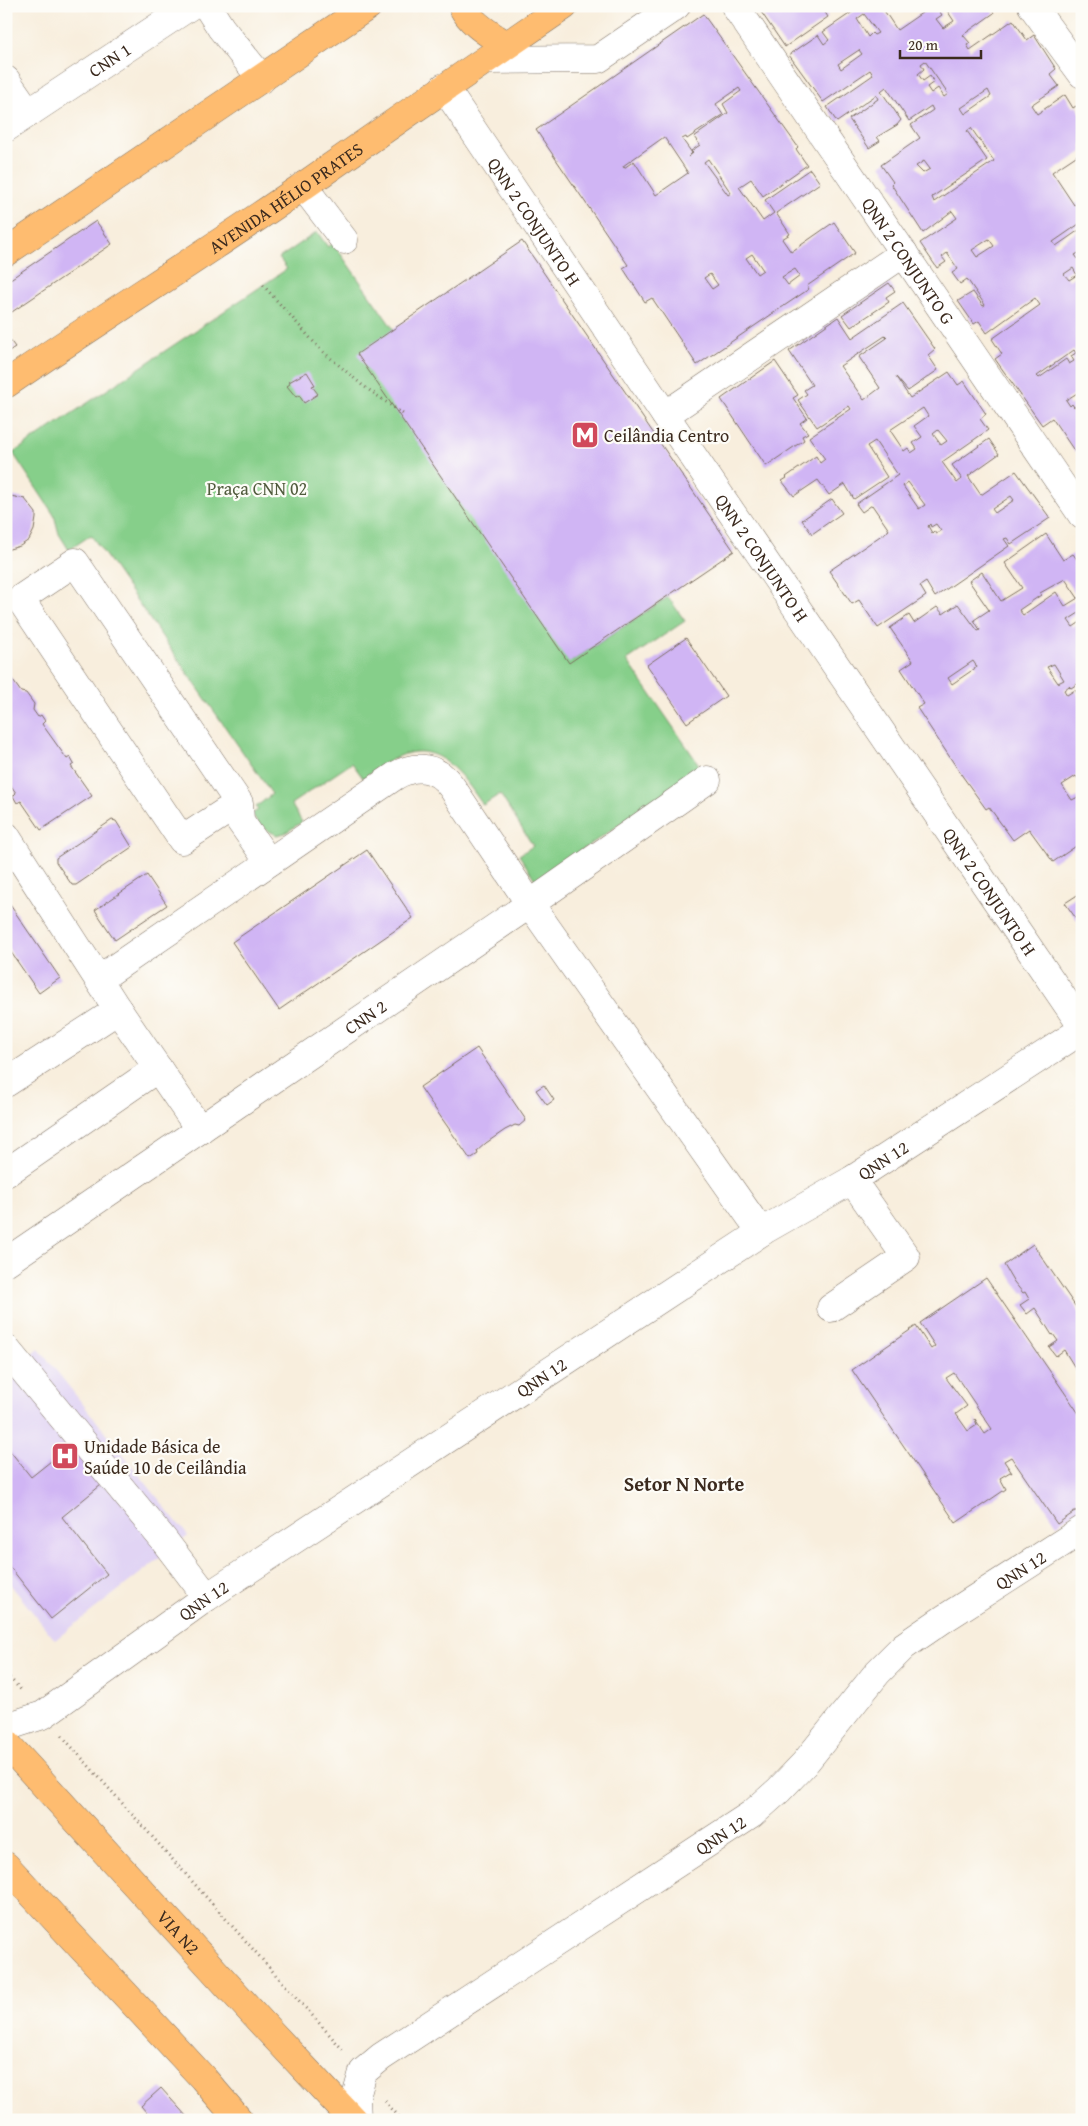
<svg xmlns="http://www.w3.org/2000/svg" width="1088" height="2126" viewBox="0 0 1088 2126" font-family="'Gentium Book Plus',serif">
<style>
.built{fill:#e1d4f4}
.green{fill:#86cf8a;stroke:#607c54}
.building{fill:#d0b5f4;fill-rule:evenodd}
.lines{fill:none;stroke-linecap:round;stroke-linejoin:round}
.minor-casing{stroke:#7d6f61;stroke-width:29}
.major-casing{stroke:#7d6f61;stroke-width:29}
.path{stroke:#7d6f61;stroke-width:3;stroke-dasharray:1 4;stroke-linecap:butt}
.minor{stroke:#fff;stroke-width:28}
.major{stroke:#febc70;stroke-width:28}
.labels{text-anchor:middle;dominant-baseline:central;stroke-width:4.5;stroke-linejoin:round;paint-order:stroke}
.street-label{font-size:18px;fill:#3b2a1e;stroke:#fdfcf7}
.poi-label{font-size:18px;fill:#3b2a1e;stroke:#fdfcf7;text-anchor:start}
.park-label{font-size:18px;fill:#525c3e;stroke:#fdfcf7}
.quarter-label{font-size:20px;font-weight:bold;fill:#3b2a1e;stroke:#fdfcf7}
</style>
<rect width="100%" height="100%" fill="#fdfcf7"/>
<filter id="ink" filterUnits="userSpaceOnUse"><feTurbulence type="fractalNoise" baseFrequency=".02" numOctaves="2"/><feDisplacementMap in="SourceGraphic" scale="10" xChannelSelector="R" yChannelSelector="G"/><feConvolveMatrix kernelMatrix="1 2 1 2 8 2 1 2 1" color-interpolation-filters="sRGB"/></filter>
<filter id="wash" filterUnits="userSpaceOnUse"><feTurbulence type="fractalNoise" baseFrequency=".0096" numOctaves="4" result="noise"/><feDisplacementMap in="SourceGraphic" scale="20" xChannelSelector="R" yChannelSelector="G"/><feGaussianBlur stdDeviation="1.12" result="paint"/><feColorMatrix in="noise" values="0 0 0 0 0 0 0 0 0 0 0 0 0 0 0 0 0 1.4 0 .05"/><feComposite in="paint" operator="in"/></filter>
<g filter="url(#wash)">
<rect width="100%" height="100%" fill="#f8eedd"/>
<path class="built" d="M39 1349 188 1536 55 1640 6 1579V1377Z"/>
<path class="green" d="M317 232 328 247 333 243 394 330 361 353 572 661 668 597 685 621 627 660 702 769 536 881 519 855 533 846 500 794 483 805C464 778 439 739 400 756 387 761 375 771 363 778L352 763 291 804 302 822 285 833 277 835 261 827 252 814 258 810 256 807 272 794 91 535 69 550 59 534 54 515 13 453 287 269 279 258Z"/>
<g id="blocks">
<path class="building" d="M757 6H821L828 17 785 47Z
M861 6H881L897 30 929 8 928 6H936L942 15 936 19 943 28 954 21 944 6H989L994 13 963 35 970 43 967 45 970 50 1013 20 1027 40 1034 35 1056 69 1050 74 1059 86 1031 105 1037 114 1065 95 1073 108 1076 106 1082 114V152L1052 172 1074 205 1082 200V222L1053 242 1056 246 1082 228V251L1075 255 1082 264V349L1080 350 1082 353V390L1066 400 1070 406 1072 404 1074 407 1082 401V457L1077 450 1075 452 1052 418 1042 425 995 359 1002 354 992 339 1040 305 1035 298 987 333 979 321 974 324 958 301 973 292 983 306 985 305 967 279 960 284 952 273 958 269 947 253 942 257 946 262 937 268 920 243 957 218 952 211 923 233 891 184 893 182 881 165 920 138 911 125 933 110 931 106 909 121 886 87 881 91 901 120 897 125 877 137 880 141 869 148 849 119 878 99 876 95 837 122 827 107 873 75 870 70 823 102 789 55 818 35 824 44 829 40 823 32ZM864 14 878 33 874 35 872 33 868 37 857 19ZM859 50 862 54 841 69 838 64ZM925 61 948 94 944 97 938 88 931 93 927 87 934 82 930 76 923 81 918 74 924 69 921 64ZM988 90 991 96 965 114 961 108ZM971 128 994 161 934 202 932 197 987 160 967 131ZM924 161 930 169 923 173 916 166ZM989 239 994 246 977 257 972 250ZM1073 268 1077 275 1069 280 1064 274ZM1074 350 1076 353 1071 356 1074 361 1069 364 1066 359 1039 378 1037 376Z
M703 14 798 147 796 149 807 165 763 196 751 179 739 187 763 221 774 213 765 200 810 169 820 183 776 213 790 234 782 239 791 252 834 222 855 253 807 286 809 289 697 365 652 298 645 302 623 268 628 265 536 130ZM739 88 741 91 723 104 728 113 694 137 700 145 691 151 693 153 688 157 692 153 682 139 686 137 687 139 723 115 716 104ZM664 137 688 173 656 195 634 161 624 168 623 166ZM708 159 731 193 728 195 704 162ZM752 254 763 270 757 274 746 258ZM795 269 800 276 788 285 782 277ZM710 274 718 285 712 289 704 278Z
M96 221 112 244 6 316V282Z
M522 241 734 551 569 663 357 354Z
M889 283 895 291 886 297 889 302 851 327 842 315Z
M903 303 935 349 928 355 938 370 908 391 896 377 910 398 949 372 958 385 964 381 986 414 980 419 988 430 942 462 957 483 962 479 952 465 989 439 999 454 968 476 981 495 1016 471 1050 518 1011 544 1007 538 1004 539 1009 546 935 597 926 582 920 586 926 596 878 628 859 600 852 604 829 571 889 530 872 505 862 512 856 504 898 475 875 441 867 446 887 477 854 499 845 484 829 495 818 480 794 496 782 481 787 478 786 477 816 456 820 463 825 459 809 437 851 409 849 406 817 427 798 400 807 394 804 390 812 385 789 351 838 317 852 338ZM885 336 887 338 859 357 880 388 864 400 840 366ZM923 408 928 416 914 426 922 437 913 443 917 449 911 453 908 448 904 451 890 430ZM938 430 947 441 941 445 933 434ZM908 482 925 505 919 509 903 486ZM1011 496 1014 500 995 513 992 509ZM930 524 931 527 936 524 941 531 936 534 934 531 932 533 928 526Z
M6 335 15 347 6 353Z
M775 361 798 395 793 398 807 418 800 423 808 433 802 436 804 440 766 466 721 399Z
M307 372 315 385 312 386 318 394 304 403 299 395 296 397 287 386 290 384 289 382Z
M6 495 25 499 36 513V518L34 530 29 540 20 546 6 550Z
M832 499 842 513 812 534 802 520Z
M1046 534 1063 560 1073 554 1082 566V611L1068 620 1073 627 1082 621V681L1071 688 1069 686 1064 690 1067 695 1075 690 1080 697 1082 696V784L1076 776 1062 785 1072 800 1082 795V842L1053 862 1029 829 1013 840 989 807 986 809 963 777 917 708 924 704 901 669 913 661 890 628 909 615 914 623 937 607 943 614 958 604 978 631 980 630 974 620 989 610 969 581 982 572 1001 601 1022 588 1005 563ZM1065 579 1078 598 1065 606 1056 592 1023 615 1019 610 1041 595 1040 593ZM973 661 977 667 952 684 948 678ZM1054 664 1064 680 1058 683 1047 667Z
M686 638 726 696 687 723 647 665Z
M6 671 21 692 26 693 34 704 33 710 38 717 41 715 45 721 42 724 67 759 70 757 74 764 71 766 92 796 41 830 21 801 17 803 13 796 16 793 6 778Z
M112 820 116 821 132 847 76 885H72L56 862V858Z
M367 850 413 918 279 1010 232 942Z
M147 875 167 905 115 940 95 910Z
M1082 892V927L1065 903Z
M6 899 60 978 39 993 6 945Z
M477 1048 526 1120 519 1126 515 1125 505 1130 486 1143 477 1151 478 1154 470 1159 420 1087Z
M544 1085 554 1100 547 1105 536 1090Z
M1033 1244 1082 1316V1379L1064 1350 1056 1356 1049 1347 1058 1341 1053 1334 1052 1335 1035 1308 1027 1314 1020 1305 1029 1299 1025 1292 1023 1293 1014 1282 1004 1265Z
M986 1278 1082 1418V1507L1057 1524 1011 1457 1004 1461 1012 1473 1010 1472 1000 1478 1006 1489 956 1523 852 1370 916 1326 931 1349 935 1346 920 1323ZM954 1373 992 1429 985 1434 975 1419 977 1425 968 1431 956 1414 967 1406 946 1378Z
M6 1446 31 1477 70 1446 101 1485 62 1517 107 1574 51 1619 6 1562Z
M161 2088 188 2118 186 2120H153L141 2106Z"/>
</g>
</g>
<g filter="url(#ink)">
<use href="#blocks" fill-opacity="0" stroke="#7d6f61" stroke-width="1"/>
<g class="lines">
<g class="minor-casing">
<g id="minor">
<path d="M207 6 221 28 262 79"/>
<path id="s1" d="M735 6 1082 515"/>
<path d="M1032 6 1082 74"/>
<path d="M486 60 598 59 676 6"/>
<path d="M6 80 29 113"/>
<path id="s2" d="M444 87 665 415 1082 1026"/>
<path id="s3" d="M6 128 190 6"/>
<path d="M303 186 344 240"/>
<path d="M665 415 904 253"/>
<path d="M239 803 182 840 20 599 75 562 239 803 240 821 269 862"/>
<path d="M6 836 118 1010 200 1130"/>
<path d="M99 979 395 776C416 764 436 766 451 786L530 904 761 1232"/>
<path d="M6 1083 118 1010"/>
<path d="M6 1173 158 1068"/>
<path id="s4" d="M6 1262 530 904 707 780"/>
<path d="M831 1308 906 1257 852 1180"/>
<path d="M6 1349 163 1539 207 1597"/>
<path id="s5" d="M6 1727 43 1715 207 1597 766 1229 852 1180 1082 1030"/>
<path id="s6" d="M357 2120 356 2097 363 2072 381 2057 752 1814 779 1790 804 1764 878 1672 904 1646 942 1620 1082 1530"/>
</g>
</g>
<g class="major-casing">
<g id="major">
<path d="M462 6C471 24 490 34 506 45"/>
<path d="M6 252 368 6"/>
<path id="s7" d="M6 384C104 317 205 254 302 187 389 126 476 66 564 6"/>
<path id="s8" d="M6 1743 261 2022 353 2120"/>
<path d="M6 1866 203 2078 239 2120"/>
</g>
</g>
<path class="path" d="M263 285 320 349 362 385 403 414
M6 1674 23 1692
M62 1736 345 2052
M385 2101 402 2120"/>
<use href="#minor" class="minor"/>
<use href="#major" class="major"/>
</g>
</g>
<defs>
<g id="metro-square" transform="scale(1.4375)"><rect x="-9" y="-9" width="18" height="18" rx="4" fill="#d1495b" stroke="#fdfcf7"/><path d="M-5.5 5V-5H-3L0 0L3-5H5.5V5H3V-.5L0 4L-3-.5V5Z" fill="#fff"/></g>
<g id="hospital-square" transform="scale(1.4375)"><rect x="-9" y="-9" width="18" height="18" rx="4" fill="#d1495b" stroke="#fdfcf7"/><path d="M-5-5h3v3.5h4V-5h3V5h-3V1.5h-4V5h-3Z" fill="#fff"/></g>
</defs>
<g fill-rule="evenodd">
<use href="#metro-square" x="585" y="435"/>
<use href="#hospital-square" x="65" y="1456"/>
</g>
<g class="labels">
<g class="street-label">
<text stroke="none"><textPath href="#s3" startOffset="124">CNN 1</textPath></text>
<text stroke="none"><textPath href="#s7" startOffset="336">AVENIDA HÉLIO PRATES</textPath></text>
<text stroke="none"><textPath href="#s2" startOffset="162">QNN 2 CONJUNTO H</textPath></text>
<text stroke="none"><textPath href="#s1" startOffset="308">QNN 2 CONJUNTO G</textPath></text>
<text stroke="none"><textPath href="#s2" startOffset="568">QNN 2 CONJUNTO H</textPath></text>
<text stroke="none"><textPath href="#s2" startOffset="972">QNN 2 CONJUNTO H</textPath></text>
<text stroke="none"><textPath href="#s4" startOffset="435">CNN 2</textPath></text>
<text stroke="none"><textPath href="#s5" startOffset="1046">QNN 12</textPath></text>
<text stroke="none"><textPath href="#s5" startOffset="641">QNN 12</textPath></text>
<text stroke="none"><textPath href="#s6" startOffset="882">QNN 12</textPath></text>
<text stroke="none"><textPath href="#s5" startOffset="236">QNN 12</textPath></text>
<text stroke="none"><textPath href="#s6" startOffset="478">QNN 12</textPath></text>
<text stroke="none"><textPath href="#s8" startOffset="256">VIA N2</textPath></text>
</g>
<g class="poi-label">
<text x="604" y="435">Ceilândia Centro</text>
<text x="84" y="1446">Unidade Básica de<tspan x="84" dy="21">Saúde 10 de Ceilândia</tspan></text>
</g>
<g class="park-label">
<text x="257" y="488">Praça CNN 02</text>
</g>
<g class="quarter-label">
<text x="684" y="1483">Setor N Norte</text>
</g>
</g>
<rect width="1088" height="2126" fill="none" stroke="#fdfcf7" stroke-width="25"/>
<path d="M900 50v8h81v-8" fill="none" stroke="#3b2a1e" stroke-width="2.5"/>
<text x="908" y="50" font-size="15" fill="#3b2a1e" stroke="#fdfcf7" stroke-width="4" paint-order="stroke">20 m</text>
</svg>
